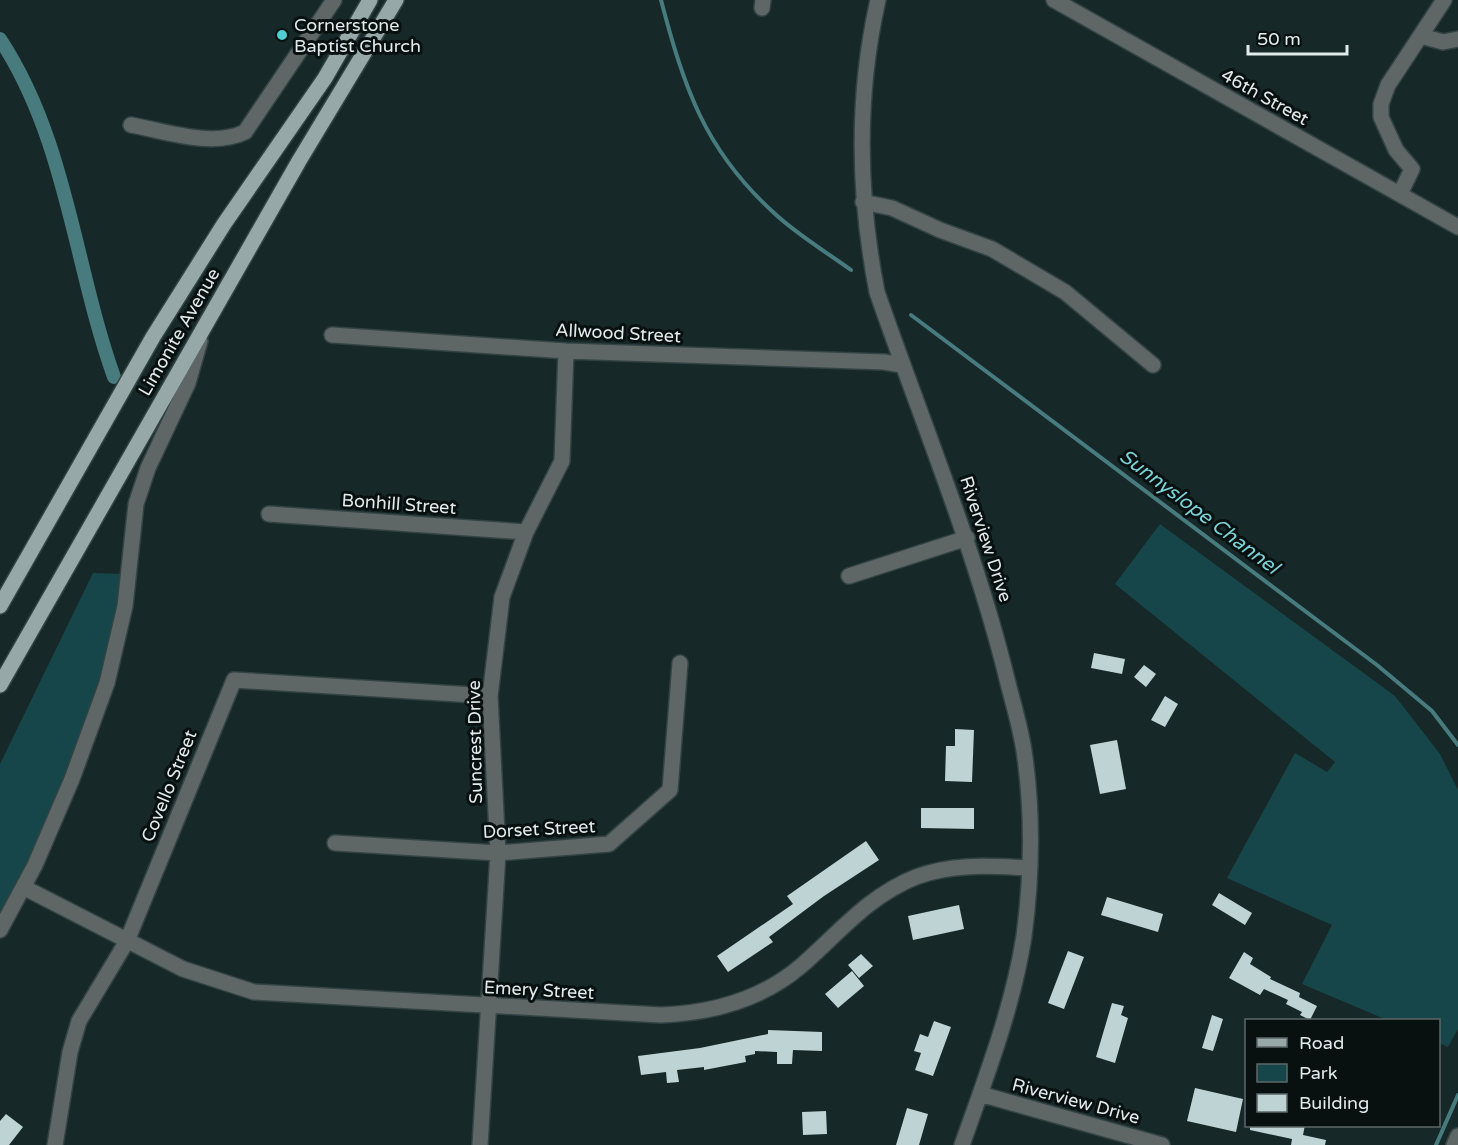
<svg xmlns="http://www.w3.org/2000/svg" width="1458" height="1145" viewBox="0 0 1458 1145" font-family="'Varela Round',sans-serif">
<style>
.green{fill:#164649}
.lines{fill:none;stroke-linecap:round;stroke-linejoin:round}
.stream{stroke:#487b7e;stroke-width:4}
.canal{stroke:#487b7e;stroke-width:14}
.building{fill:#bed3d3}
.minor-casing{stroke:#334344;stroke-width:18}
.major-casing{stroke:#334344;stroke-width:18}
.minor{stroke:#5e6666;stroke-width:15}
.major{stroke:#97a8a8;stroke-width:15}
.poi-dot{fill:#51ccd2;stroke:#081010;stroke-width:2}
.labels{text-anchor:middle;dominant-baseline:central;stroke-width:6;stroke-linejoin:round;paint-order:stroke}
.poi-label{font-size:18px;fill:#e1ebec;stroke:#081010;text-anchor:start}
.street-label{font-size:18px;fill:#e1ebec;stroke:#081010}
.water-label{font-size:20px;font-style:italic;fill:#7ad2d7;stroke:#081010}
</style>
<rect width="100%" height="100%" fill="#172829"/>
<path class="green" d="M1160 524 1395 696 1440 754 1458 790V1029L1448 1047 1439 1043 1438 1020H1387L1302 984 1332 925 1227 878 1295 753 1327 772 1335 762 1115 584Z
M93 573 122 574V589C115 619 109 649 101 679 78 759 42 838 0 911V764Z"/>
<g class="lines">
<path class="stream" d="M661 0C684 87 704 149 773 212 796 234 825 251 851 270
M911 315 1377 665 1432 711 1458 745
M1436 1145 1458 1095"/>
<path class="canal" d="M0 39C67 141 74 265 114 377"/>
</g>
<path class="building" d="M1094 653 1125 659 1122 674 1091 668Z
M1144 665 1156 674 1146 687 1134 677Z
M1165 696 1178 704 1165 727 1151 720Z
M955 729 974 730 972 782 945 781 946 746H955Z
M1117 740 1126 789 1100 794 1090 745Z
M921 808H974V829L921 828Z
M866 841 879 860 824 896 769 937 773 942 728 972 717 956 793 904 787 896Z
M1219 893 1252 913 1245 925 1212 905Z
M1107 897 1163 914 1158 932 1101 915Z
M959 905 964 929 913 940 908 916Z
M1068 951 1084 957 1064 1009 1048 1003Z
M1244 952 1253 958 1250 964 1271 977 1270 979 1300 993 1299 997 1317 1006 1310 1020 1300 1015 1302 1012 1286 1004 1288 1000 1264 989 1260 995 1229 978Z
M861 954 873 966 859 978 848 965Z
M852 971 864 986 838 1008 825 994Z
M1112 1003 1124 1006 1121 1015 1128 1018 1115 1063 1096 1057Z
M1212 1015 1223 1019 1213 1051 1202 1048Z
M934 1021 951 1027 933 1076 915 1070 921 1053 914 1051 920 1034 928 1037Z
M768 1030 822 1032V1051L793 1050 792 1064H777V1052L755 1051V1054L745 1056 746 1062 704 1070V1067L677 1070 679 1082 667 1083 666 1072 641 1075 638 1056 700 1048 768 1034Z
M1195 1088 1243 1099 1236 1132 1187 1121Z
M907 1108 928 1114 919 1145H896Z
M826 1111 827 1134 803 1135 802 1112Z
M6 1114 23 1127 9 1145H0V1121Z
M1250 1125H1305L1303 1135 1326 1140 1325 1145H1291L1292 1139 1250 1130Z"/>
<g class="lines">
<g class="minor-casing">
<path id="minor" d="M878 0C856 97 858 195 877 292 921 419 972 541 1005 671 1011 697 1020 724 1024 751 1033 811 1032 875 1024 936 1013 1007 986 1077 962 1145
M1054 0 1458 227
M762 8 763 0
M1421 36 1443 42 1458 39
M131 125C165 131 212 148 245 132L334 0
M1400 194 1412 169 1396 150 1381 117V104L1388 85 1444 0
M863 202 892 208 940 230 992 249 1065 292 1153 365
M332 335 566 351 884 362 902 365
M269 514 526 532
M849 576 967 538
M335 843 498 853 609 844 670 790 680 663
M25 888 183 969 254 992 661 1015C713 1013 761 1000 801 966 839 933 868 896 916 877 952 863 991 866 1029 868
M0 930 35 865 72 779 107 683 125 606 136 504 148 468 188 383 200 341
M980 1094 1162 1145
M55 1145 70 1052 79 1021 127 941 234 680 490 696
M480 1145 498 853 490 696 502 597 526 532 562 461 566 351
M1454 1145 1458 1136"/>
</g>
<g class="major-casing">
<path id="major" d="M0 606 153 337 224 224 325 78 370 0
M0 685 299 161 396 0"/>
</g>
<use href="#minor" class="minor"/>
<use href="#major" class="major"/>
</g>
<circle class="poi-dot" cx="282" cy="35" r="6"/>
<g class="labels">
<g class="poi-label">
<text x="294" y="25">Cornerstone<tspan x="294" dy="21">Baptist Church</tspan></text>
</g>
<g class="street-label">
<text transform="translate(1265 97) rotate(29)">46th Street</text>
<text transform="translate(179 332) rotate(-60)">Limonite Avenue</text>
<text transform="translate(618 333) rotate(3)">Allwood Street</text>
<text transform="translate(399 504) rotate(4)">Bonhill Street</text>
<text transform="translate(986 539) rotate(72)">Riverview Drive</text>
<text transform="translate(475 742) rotate(-91)">Suncrest Drive</text>
<text transform="translate(169 786) rotate(-68)">Covello Street</text>
<text transform="translate(539 829) rotate(-3)">Dorset Street</text>
<text transform="translate(539 990) rotate(3)">Emery Street</text>
<text transform="translate(1076 1101) rotate(15)">Riverview Drive</text>
</g>
<g class="water-label">
<text transform="translate(1199 512) rotate(37)">Sunnyslope Channel</text>
</g>
</g>
<rect x="1245" y="1019" width="195" height="108" fill="#081010" stroke="#5f6868" stroke-width="1.5"/>
<rect x="1257" y="1038" width="30" height="9" fill="#97a8a8" stroke="#5f6868" stroke-width="1.5"/>
<text x="1299" y="1049" font-size="18" fill="#e1ebec">Road</text>
<rect x="1257" y="1064" width="30" height="18" fill="#164649" stroke="#5f6868" stroke-width="1.5"/>
<text x="1299" y="1079" font-size="18" fill="#e1ebec">Park</text>
<rect x="1257" y="1094" width="30" height="18" fill="#bed3d3" stroke="#5f6868" stroke-width="1.5"/>
<text x="1299" y="1109" font-size="18" fill="#e1ebec">Building</text>
<path d="M1248 45v9h99v-9" fill="none" stroke="#e1ebec" stroke-width="3"/>
<text x="1257" y="45" font-size="18" fill="#e1ebec" stroke="#081010" stroke-width="4.5" paint-order="stroke">50 m</text>
</svg>
